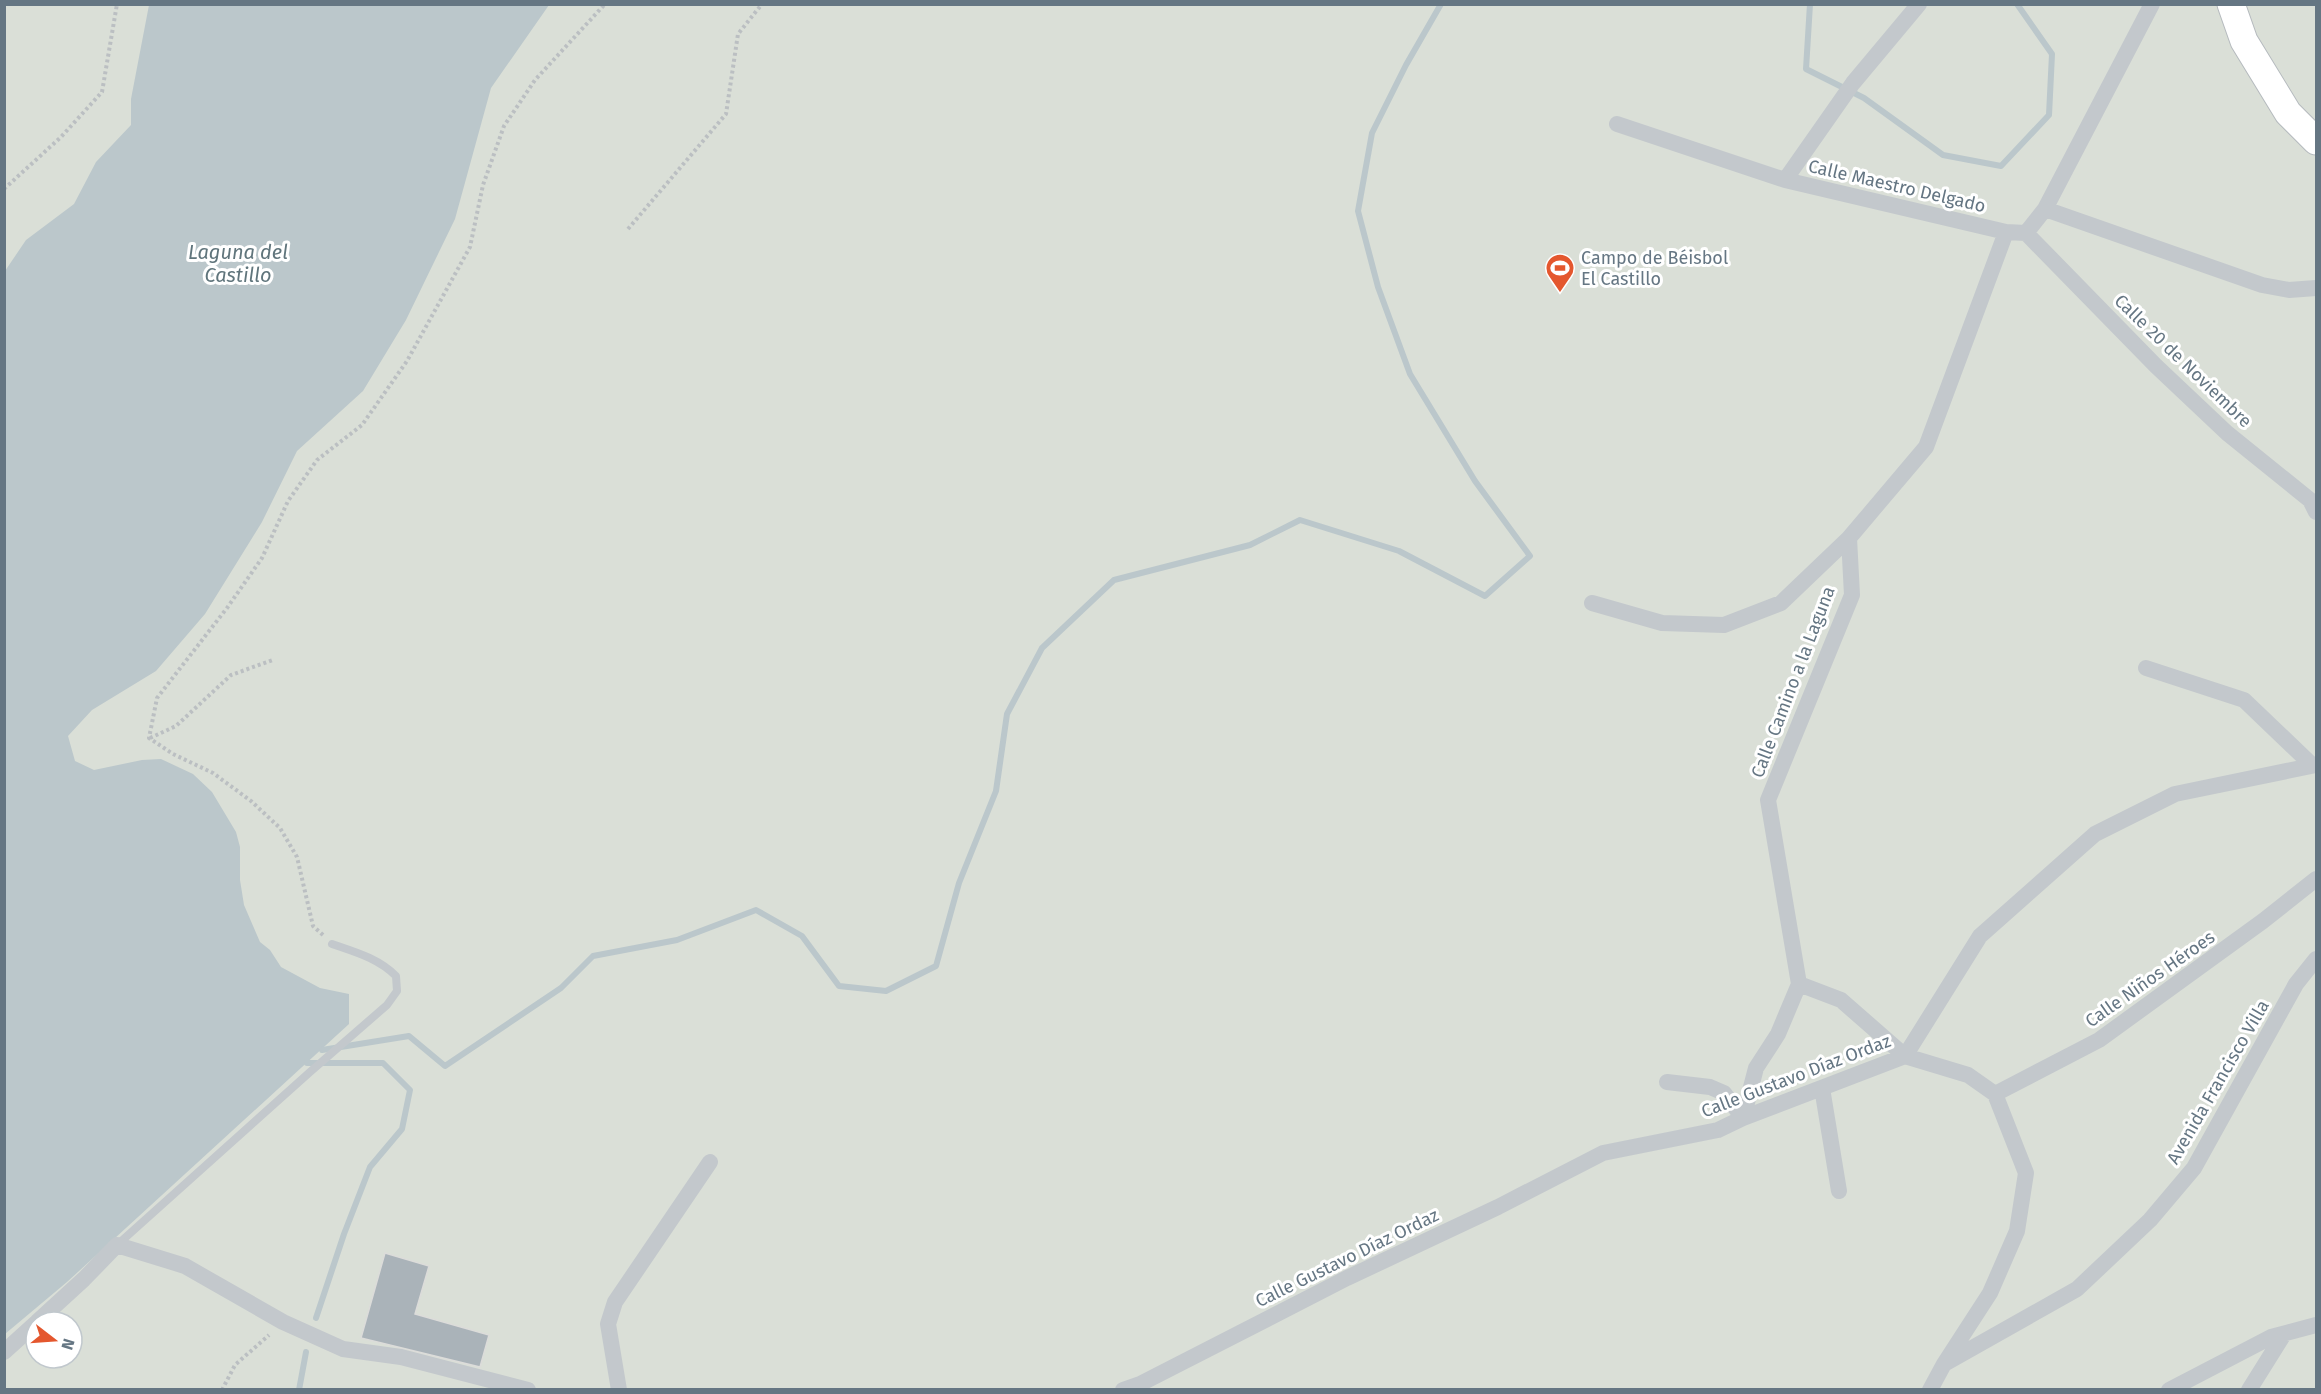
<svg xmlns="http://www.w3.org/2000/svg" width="2321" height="1394" viewBox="0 0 2321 1394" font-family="'Fira Sans',sans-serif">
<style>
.green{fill:#dadfd7;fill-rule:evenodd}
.water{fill:#bbc7cb}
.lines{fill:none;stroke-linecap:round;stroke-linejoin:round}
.stream{stroke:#bbc7cb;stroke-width:6}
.building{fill:#aab3b9;stroke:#dcdcda;stroke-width:1.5}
.primary-casing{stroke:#b5babe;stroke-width:29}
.path{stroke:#bbbfc2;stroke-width:4;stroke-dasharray:3 3;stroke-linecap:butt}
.lane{stroke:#c3c8cc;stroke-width:8}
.street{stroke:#c3c8cc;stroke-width:16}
.primary{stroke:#fff;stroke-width:27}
.labels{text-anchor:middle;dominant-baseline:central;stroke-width:6;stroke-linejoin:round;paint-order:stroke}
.street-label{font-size:18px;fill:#657683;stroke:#fff}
.poi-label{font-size:18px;fill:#657683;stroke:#fff;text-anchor:start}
.water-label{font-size:20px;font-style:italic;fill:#60757c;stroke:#fff}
</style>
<rect width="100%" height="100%" fill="#fafaf8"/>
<path class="green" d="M5 5H2316V1389L5 1390ZM36 1322H72V1358H36Z"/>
<path class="water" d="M149 5H549L491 88 455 219 406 320 363 391 297 451 262 522 205 614 156 671 92 710 68 736 75 761 94 770 142 760 161 759 193 774 212 792 236 832 240 847V880L244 905 260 942 270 950 281 967 320 988 349 994V1024L67 1282 5 1334V271L26 240 74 204 96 162 131 125V99Z"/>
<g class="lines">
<path class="stream" d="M1810 4 1806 69 1864 98 1943 155 2001 166 2049 115 2052 54 2017 4
M322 1050 409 1036 445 1066 561 988 593 956 677 940 756 910 802 936 839 986 886 991 936 966 959 883 996 791 1007 714 1042 648 1114 580 1250 545 1300 520 1399 551 1485 596 1530 556 1475 481 1410 374 1378 287 1358 211 1372 133 1406 65 1441 4
M307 1063H383L410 1090 402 1129 370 1167 344 1234 316 1318
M299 1390 306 1352"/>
</g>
<path class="building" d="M385 1253 429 1266 415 1314 489 1335 480 1367 361 1338Z"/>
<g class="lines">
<g class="primary-casing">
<path id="primary" d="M2231 4 2244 41 2288 113 2316 141"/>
</g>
<path class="path" d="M4 189 61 137 102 92 117 4
M628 229 726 114 738 34 762 4
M150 738 176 726 231 675 273 660
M323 935 313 926 297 857 280 828 251 801 213 773 173 754 149 738 157 698 227 608 262 558 288 501 317 460 362 425 407 361 470 247 483 185 504 126 535 80 605 4
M222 1390 235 1365 269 1335"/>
<path class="lane" d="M117 1245 310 1072 387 1005 397 991 396 976C378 958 355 952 332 944"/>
<path class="street" d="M1617 124 1785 180 2006 232
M1785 180 1853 83 1919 4
M2045 209 2262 285 2289 290 2316 288
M2026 233 2156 366 2227 433 2310 500 2316 512
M1592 603 1662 623 1724 625 1781 603 1849 538
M2146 668 2244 700 2312 765
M1799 984 1768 800 1852 595 1849 538 1926 447 2006 232 2026 233 2045 209 2152 4
M1799 984 1841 1000 1905 1056 1968 1075 1995 1094 2026 1173 2017 1231 1990 1293 1944 1364 1930 1390
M1667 1082 1710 1087 1724 1093 1743 1118
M1822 1088 1839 1191
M1995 1094 2099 1040 2263 921 2316 879
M1743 1118 1756 1068 1778 1034 1799 984
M37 1322 84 1279 117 1245 185 1266 283 1322 343 1349 401 1357 528 1390
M4 1352 36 1323
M1944 1364 2077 1289 2150 1220 2194 1168 2296 984 2316 959
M619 1390 608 1324 615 1302 710 1162
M1123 1390 1140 1384 1347 1278 1498 1207 1603 1153 1718 1130 1743 1118 1905 1056 1980 936 2095 834 2175 794 2316 765
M2169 1390 2271 1337 2316 1325
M2249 1390 2284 1334"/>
<use href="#primary" class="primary"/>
</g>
<defs>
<g id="stadium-pin" transform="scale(1.5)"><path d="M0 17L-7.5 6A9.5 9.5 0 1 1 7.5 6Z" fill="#e4572e" stroke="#fff"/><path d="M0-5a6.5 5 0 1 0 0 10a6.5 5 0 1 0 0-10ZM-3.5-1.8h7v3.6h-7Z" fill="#fff"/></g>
</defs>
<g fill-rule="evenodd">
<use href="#stadium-pin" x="1560" y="268"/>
</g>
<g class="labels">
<g class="street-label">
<text transform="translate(1897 186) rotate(13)">Calle Maestro Delgado</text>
<text transform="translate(2183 361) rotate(44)">Calle 20 de Noviembre</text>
<text transform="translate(1793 682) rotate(-69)">Calle Camino a la Laguna</text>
<text transform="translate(2150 979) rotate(-35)">Calle Niños Héroes</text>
<text transform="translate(1796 1076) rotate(-21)">Calle Gustavo Díaz Ordaz</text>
<text transform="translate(2218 1082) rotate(-60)">Avenida Francisco Villa</text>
<text transform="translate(1347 1258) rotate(-26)">Calle Gustavo Díaz Ordaz</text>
</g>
<g class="poi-label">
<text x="1581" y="258">Campo de Béisbol<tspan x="1581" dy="21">El Castillo</tspan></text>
</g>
<g class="water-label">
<text x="238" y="252">Laguna del<tspan x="238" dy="23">Castillo</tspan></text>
</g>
</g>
<rect width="2321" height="1394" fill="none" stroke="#657683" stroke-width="12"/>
<g transform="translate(54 1340) rotate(107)"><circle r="28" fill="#ffffff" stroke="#c1c8cd" stroke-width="1.5"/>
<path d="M0-4.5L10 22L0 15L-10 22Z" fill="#e4572e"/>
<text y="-9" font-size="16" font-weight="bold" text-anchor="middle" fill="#657683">N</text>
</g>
</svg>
